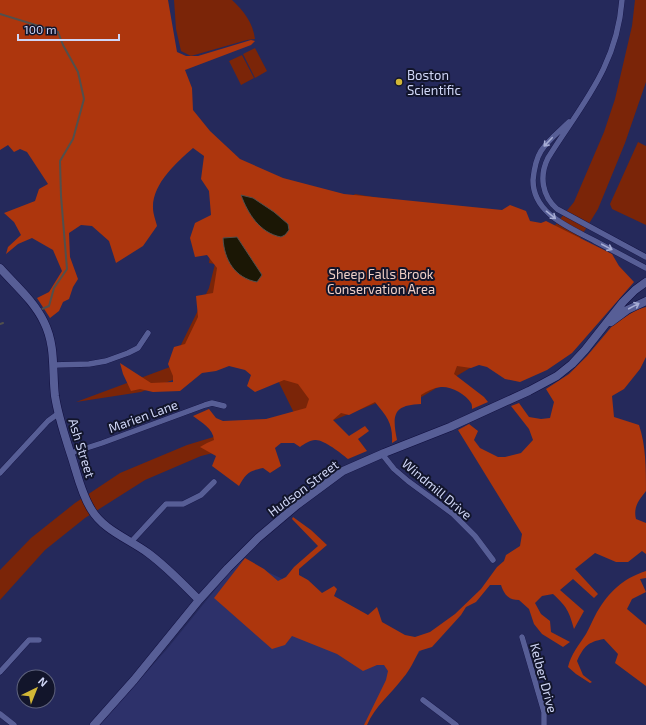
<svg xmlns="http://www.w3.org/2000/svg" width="646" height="725" viewBox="0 0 646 725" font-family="'Exo 2',sans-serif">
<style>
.built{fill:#2d316a}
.green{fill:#7b2508}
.forest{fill:#ad360d}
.water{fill:#1b1705;stroke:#51504d}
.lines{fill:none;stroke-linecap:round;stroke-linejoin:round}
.stream{stroke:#51504d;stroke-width:2}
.street-casing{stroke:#100e3e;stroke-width:6}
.secondary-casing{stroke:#100e3e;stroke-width:9}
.street{stroke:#575e96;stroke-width:5.5}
.secondary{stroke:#575e96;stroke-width:8}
.oneway{stroke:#a6acd4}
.poi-dot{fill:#d2b736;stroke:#12152b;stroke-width:1.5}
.labels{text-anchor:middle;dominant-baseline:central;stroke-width:4;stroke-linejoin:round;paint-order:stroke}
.poi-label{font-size:13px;fill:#d0d6f6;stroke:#12152b;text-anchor:start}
.park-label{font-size:13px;fill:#efcfc6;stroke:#12152b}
.street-label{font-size:13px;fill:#d0d6f6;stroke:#12152b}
</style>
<rect width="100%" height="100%" fill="#25295b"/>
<path class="built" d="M240 559 425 646 375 704 366 725H99L167 649Z"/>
<path class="green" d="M174 0H232C244 11 253 23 255 39L247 40 191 56 181 51 176 29Z
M635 0H646V82L625 143 598 209 569 256 470 368 418 399 389 398 334 420 277 437 201 456 145 480 85 518 45 550 0 600V570L31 538 75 503 120 473 187 445 294 413 245 314 210 366 141 392 76 402 170 367 209 288 215 264 209 263 221 172 271 272 355 194 485 216 521 267 574 202 604 132 615 99 632 26Z
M255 48 267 71 255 78 243 54Z
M242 55 254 78 241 85 229 61Z
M638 142 646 146V225L612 209 610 204Z"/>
<path class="forest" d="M0 0H168L177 52 186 56H198L251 40 255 41 251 45 185 70 192 88 193 110 210 131 240 159 283 178 344 194 502 210 510 205 526 211 530 221 541 223 546 221 612 254 619 266 634 282 572 353 547 370 520 382 505 379 487 367 479 365 471 368 457 366 454 374 484 397 488 402 472 409C472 407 472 404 471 403 466 394 450 386 441 387 433 388 427 391 421 395V404C393 405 392 415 397 440L392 443C393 423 387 417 375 402L349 415 341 413 333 420 349 436 365 426 369 431 358 439 367 451 348 459C341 453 323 439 315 440 310 440 304 444 300 447L294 443H281L275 448 281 466 270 473 263 468C249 471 246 473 239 486L212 466 216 456 200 447 207 443 214 440C213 428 202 423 193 416L209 409 216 418 223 421 266 419 306 408 309 399 298 384 284 380 255 392 247 386 251 375 245 370 229 366 216 371 202 373 180 391 153 392 140 389 131 391 123 374 120 363 151 383 173 382V376L168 364 174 347 185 344 198 317 196 296 213 293 217 268 207 255 195 257 190 238 195 223 211 215 209 191 201 179 204 156 193 148C177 162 152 184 153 208 153 214 156 221 157 226L143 246 116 263 109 241 92 226 81 225 69 233 70 257 78 279 73 287 69 299 63 302 59 311 50 318 37 298 49 292 62 271 53 250 32 238 18 244 6 254 8 247 21 235 14 222 4 213 35 201 39 189 48 184 27 152 20 149 14 152 8 145 0 150Z
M646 307V357L640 369 624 389 612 396 614 417 639 425C646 446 646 469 646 491 639 500 633 507 636 519L646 523V554L642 551 628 562H616L595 553 575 569 598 594 594 598 573 579 560 590 584 611 574 629C569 611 567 607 553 594L542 596 535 603 541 614 550 621 551 632 570 642 563 647 542 634 534 624 529 609 519 600C508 600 504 594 501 585H490L476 602 466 607 461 615 432 647 419 651C414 661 410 670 403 678 391 694 375 706 367 725H364L386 680 388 671 384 665H377L363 671 337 654 292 636 285 645 272 649 214 598 245 558 264 569 278 581 286 577 294 567 318 546 292 519 293 517 311 530 327 545 299 569V575L308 580 322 593 334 586 337 589 334 596 368 615 377 607 382 622 405 635 415 637 430 632 455 614 481 589 497 567 504 561 506 555 520 546 522 534 458 430 469 424 478 431 474 440 480 448 498 457H505L521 453 533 440 529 429 511 406 519 403 529 417 541 419 550 418 554 402 546 389 569 374 587 356 613 325 636 310Z
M646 571V578L640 579 646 592 632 599 627 609 646 625V686L615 663 618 654 604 639C588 642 584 646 577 661L583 675 592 682 590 683 576 674 568 667C571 654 579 645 586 634 590 627 593 619 597 612 610 591 622 579 646 571Z"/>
<path class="water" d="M241 195 253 198 274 212 288 224 289 230 285 235 281 237C260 233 248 214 241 195Z
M237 237 262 275 257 282C235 278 224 260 223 238Z"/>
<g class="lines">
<path class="stream" d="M0 14 58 32 63 45 78 72 84 99 73 139 60 161 61 196 67 269 54 288 49 306 42 309
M0 324 3 323"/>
<g class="street-casing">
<path id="street" d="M622 0C617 67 581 105 548 158 539 176 542 196 557 209L646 257
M569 122C560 131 548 140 541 151 536 159 534 170 533 180 533 214 569 227 595 241 612 250 629 259 646 268
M54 365 89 364 106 361 128 353 138 348 148 333
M71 453 102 443 205 405 212 403 224 406
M382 454 394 469 408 481 453 514 475 536 493 560
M0 473 48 421 59 413
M131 542 166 504H183L201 495 214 482
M522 637 544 712V725
M0 672 29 640H39
M423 700 456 725
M0 714 14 725"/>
</g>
<g class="secondary-casing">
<path id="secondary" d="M0 268C15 285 34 301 44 322 56 346 52 371 55 396 58 416 65 436 71 455 77 473 81 493 91 509 103 530 129 539 148 553 167 567 183 584 199 600
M611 322 627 310 646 301
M94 725 134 680 199 600 228 568 258 538 297 505 343 471 384 453 450 427 529 391 557 376 572 364 585 350 623 302 635 290 646 282"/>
</g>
<use href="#street" class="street"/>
<use href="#secondary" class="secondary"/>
</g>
<defs><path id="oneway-shaft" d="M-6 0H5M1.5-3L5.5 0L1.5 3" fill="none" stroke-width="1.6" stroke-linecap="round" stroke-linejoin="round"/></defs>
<g class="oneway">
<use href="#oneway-shaft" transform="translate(548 142) rotate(134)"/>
<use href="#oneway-shaft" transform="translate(551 215) rotate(39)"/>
<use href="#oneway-shaft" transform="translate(607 247) rotate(28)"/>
<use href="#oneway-shaft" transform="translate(634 306) rotate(-28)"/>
</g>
<circle class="poi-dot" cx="399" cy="82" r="4"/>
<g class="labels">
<g class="poi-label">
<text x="407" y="75">Boston<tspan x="407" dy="15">Scientific</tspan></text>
</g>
<g class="park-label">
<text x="381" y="274">Sheep Falls Brook<tspan x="381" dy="15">Conservation Area</tspan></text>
</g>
<g class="street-label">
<text transform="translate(143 416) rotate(-20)">Marien Lane</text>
<text transform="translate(82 448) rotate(73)">Ash Street</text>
<text transform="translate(303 488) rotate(-37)">Hudson Street</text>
<text transform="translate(437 489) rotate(40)">Windmill Drive</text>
<text transform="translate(544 678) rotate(75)">Kelber Drive</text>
</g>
</g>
<g transform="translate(36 689) rotate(43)"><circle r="19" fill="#12152b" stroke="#5e627c"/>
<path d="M0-3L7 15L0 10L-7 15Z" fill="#d2b736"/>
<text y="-6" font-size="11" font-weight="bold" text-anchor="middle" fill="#d0d6f6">N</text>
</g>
<path d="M18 34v6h101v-6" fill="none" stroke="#d0d6f6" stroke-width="2"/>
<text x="24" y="34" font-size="12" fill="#d0d6f6" stroke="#12152b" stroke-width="3" paint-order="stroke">100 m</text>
</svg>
